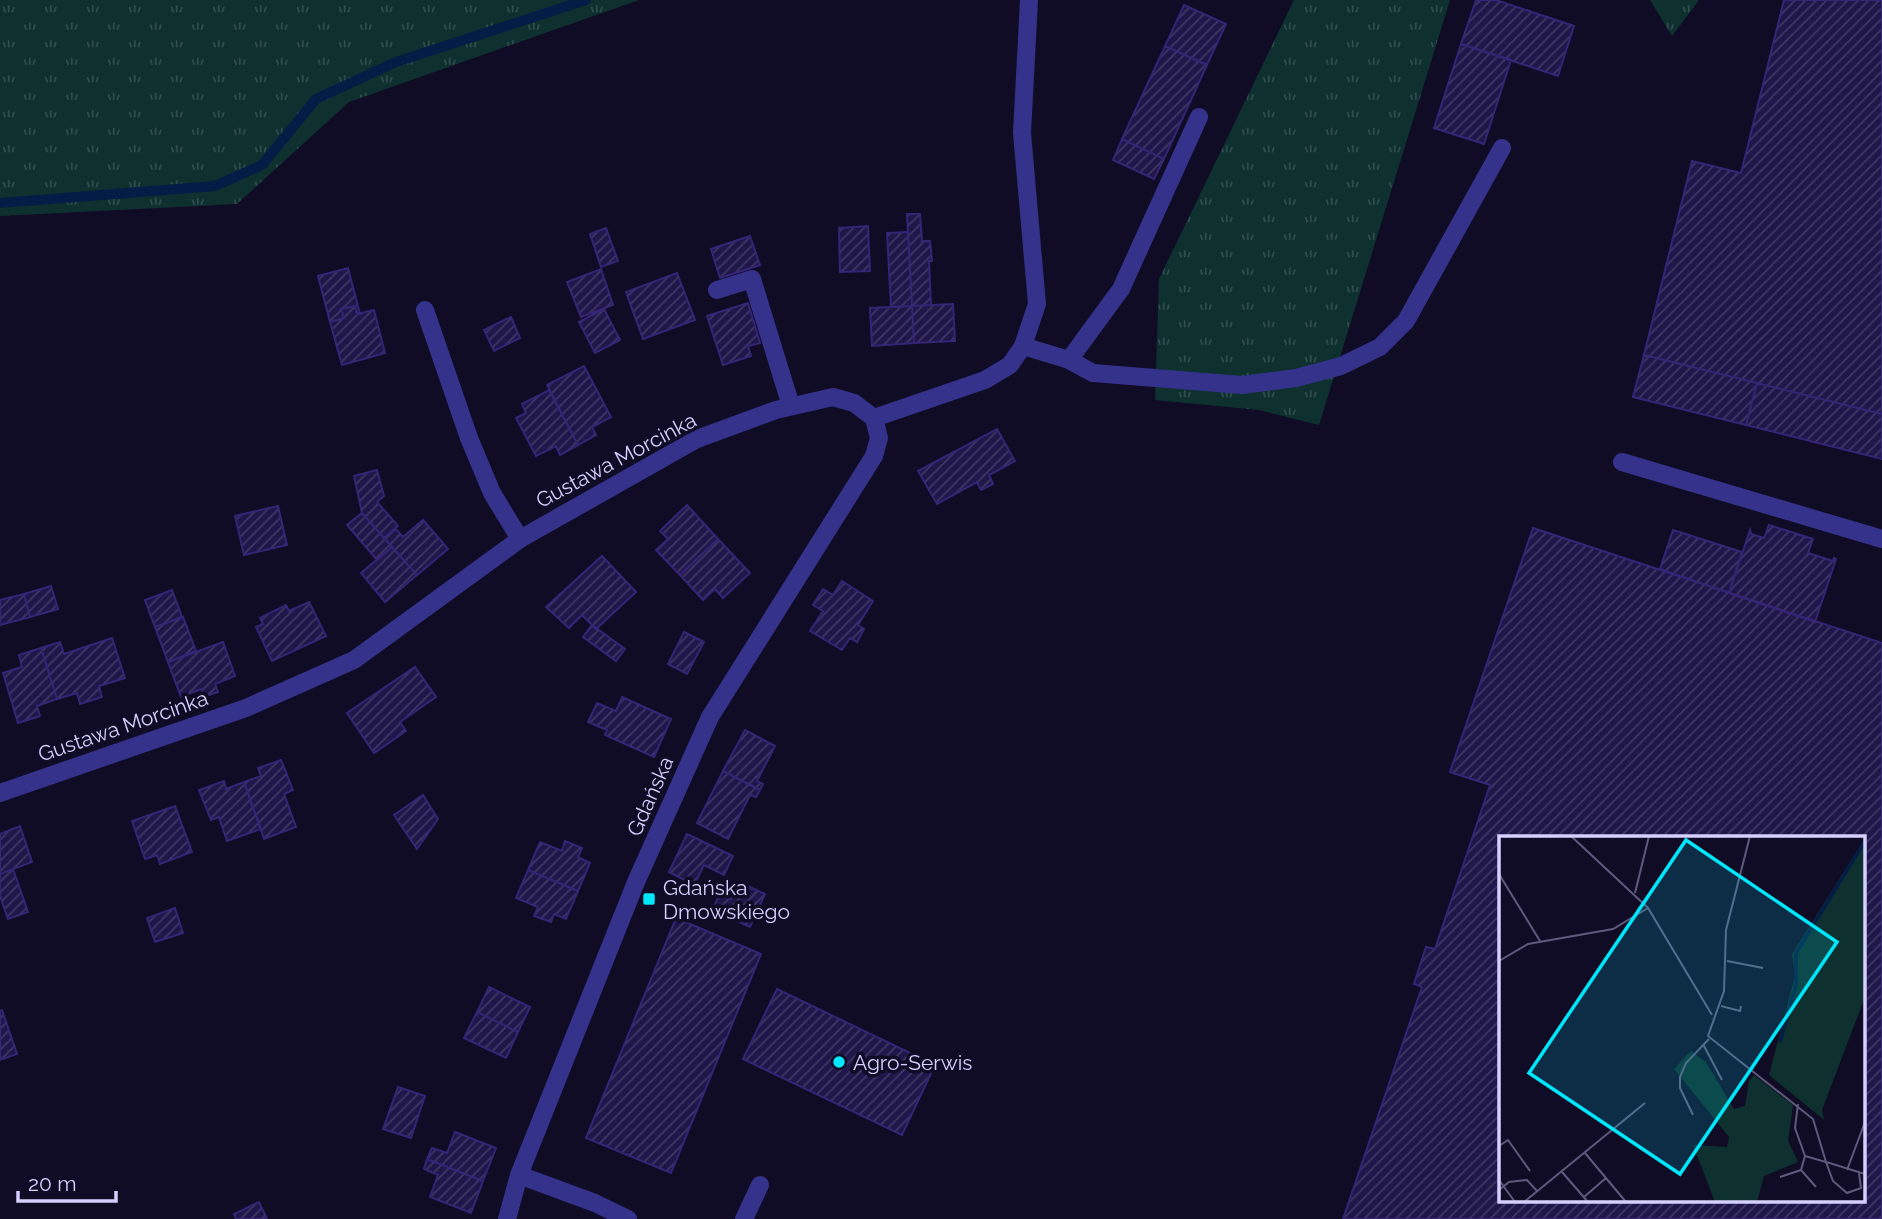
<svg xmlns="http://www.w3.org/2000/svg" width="1882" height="1219" viewBox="0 0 1882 1219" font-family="Raleway,sans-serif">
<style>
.grass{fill:url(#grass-tufts)}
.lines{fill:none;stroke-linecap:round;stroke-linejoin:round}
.stream{stroke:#041d46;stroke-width:10}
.building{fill:url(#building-hatch);stroke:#342577;stroke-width:2;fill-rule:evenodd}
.service{stroke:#34328a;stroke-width:18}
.minor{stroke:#34328a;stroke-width:18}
.poi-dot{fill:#00e6fb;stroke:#100c26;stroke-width:2.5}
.labels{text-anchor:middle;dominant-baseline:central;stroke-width:7;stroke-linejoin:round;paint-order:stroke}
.street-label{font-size:21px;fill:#d5d0ff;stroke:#100c26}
.poi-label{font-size:21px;fill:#d5d0ff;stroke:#100c26;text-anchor:start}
.inset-river{fill:none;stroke:#041d46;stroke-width:3.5}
.inset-road{fill:none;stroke:#5f5a7d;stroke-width:2}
.view{fill:#00e6fb;fill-opacity:0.15;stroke:#00e6fb;stroke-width:3.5}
.inset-edge{fill:none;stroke:#d5d0ff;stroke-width:3.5}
</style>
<defs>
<pattern id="grass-tufts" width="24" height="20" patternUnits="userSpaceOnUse" patternTransform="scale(1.75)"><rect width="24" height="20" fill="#0e302f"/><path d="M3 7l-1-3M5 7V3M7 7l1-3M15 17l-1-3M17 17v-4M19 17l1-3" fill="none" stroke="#304d4e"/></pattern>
<pattern id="building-hatch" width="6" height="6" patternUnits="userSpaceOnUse" patternTransform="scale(1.75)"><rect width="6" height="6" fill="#1f1649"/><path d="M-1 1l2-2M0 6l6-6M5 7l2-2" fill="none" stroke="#3f3764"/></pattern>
</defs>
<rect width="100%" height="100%" fill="#100c26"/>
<path class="grass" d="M0 0H639L349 102 237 204 0 216Z
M1294 0H1450L1319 425 1259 410 1155 400 1159 279Z
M1650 0H1699L1672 36Z"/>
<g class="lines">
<path class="stream" d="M0 203 215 186 262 165 316 99 396 62 586 0"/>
</g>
<path class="building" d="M1476 0H1496L1574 26 1558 76 1461 44Z
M1784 0H1882V414L1644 355 1692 161 1741 173Z
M1184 5 1226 24 1207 65 1165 46Z
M1461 44 1511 60 1484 144 1434 128Z
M1165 46 1207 65 1164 159 1122 139Z
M1122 139 1164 159 1154 179 1113 160Z
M907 214H920L922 241H930L932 261H929L931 305 912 306Z
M868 226 870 271 840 272 839 228Z
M606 228 618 261 601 267 590 234Z
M908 232 912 306 891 307 887 233Z
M750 236 760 265 720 278 711 249Z
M348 268 360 314H357L355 306 341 309 344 318 330 322 318 276Z
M601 269 613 305 581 317 567 282Z
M677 273 695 320 643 339 626 292Z
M748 303 760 343 748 346 751 356 723 365 707 316Z
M953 304 955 341 914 343 912 306Z
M355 306 357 314 374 310 385 353 342 365 330 322 344 318 341 309Z
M912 306 914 343 872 346 870 308Z
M604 309 620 340 595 353 579 322Z
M511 317 520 338 494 351 484 330Z
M1644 355 1757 383 1746 425 1633 397Z
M584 366 611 417 592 427 596 435 578 445 547 385Z
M1757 383 1882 414V459L1746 425Z
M549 390 578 445 560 455 556 446 536 456 516 418 526 413 522 404Z
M997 429 1015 461 989 475 993 484 981 490 977 482 937 504 918 471Z
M377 470 384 496 377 502 398 526 384 538 362 513 354 476Z
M687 505 718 539 680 575 656 550 668 539 660 531Z
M278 506 287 545 244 555 235 516Z
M362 513 392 547 377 560 347 525Z
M423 520 448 549 417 575 384 538 396 529 403 537Z
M1769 525 1813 539 1808 553 1833 561 1834 558 1836 559 1815 622 1729 593 1750 530 1751 534 1764 538Z
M1533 528 1882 643V1219H1343L1422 987 1414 984 1426 947 1435 949 1490 785 1450 772ZM1500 838H1863V1200H1500Z
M1673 530 1742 552 1729 593 1660 569Z
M718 539 750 573 723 598 715 589 703 600 680 575Z
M392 547 417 575 385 602 361 573Z
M602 556 636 592 596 629 582 615 569 628 546 607Z
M842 581 873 601 858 625 864 629 857 642 850 638 842 650 810 631 823 611 813 605 823 589 833 595Z
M51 586 58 609 30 617 24 594Z
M172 590 182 617 155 627 145 600Z
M24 594 30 617 0 625V600Z
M309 602 326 636 272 661 256 627 263 624 260 618 286 605 289 611Z
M183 617 196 651 168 662 155 627Z
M592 625 625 649 616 661 583 637Z
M684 632 704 642 687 674 668 664Z
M112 638 125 678 99 686 102 697 80 704 77 693 57 699 41 648 60 642 64 654Z
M223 642 235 676 215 684 218 692 204 697 201 689 181 697 168 662Z
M41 648 57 699 37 706 40 716 18 723 3 673 22 667 19 655Z
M415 667 436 697 400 722 406 731 374 753 347 713Z
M622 697 671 719 654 757 605 735 607 730 588 722 597 703 616 711Z
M745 730 775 746 757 781 763 784 760 790 723 771Z
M281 760 293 790 284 794 296 827 264 839 244 782 261 776 258 768Z
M723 771 760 790 756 797 750 795 728 839 697 823Z
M224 781 226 789 244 782 261 829 227 841 219 817 211 820 199 790Z
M423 795 438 819 417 849 394 815Z
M175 806 192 852 160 864 157 855 145 859 132 821Z
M20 826 32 862 0 874V834Z
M687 834 733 856 724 875 704 865 694 885 669 872Z
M565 841 582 848 578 857 590 863 578 891 528 870 540 842 562 851Z
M13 869 28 912 8 919 0 896V874Z
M528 870 578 891 566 919 554 914 551 922 534 916 538 907 516 898Z
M739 882 765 894 750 927 712 910 720 894 731 899Z
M175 908 183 933 155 942 147 918Z
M676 918 761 954 671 1173 586 1138Z
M489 987 530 1007 518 1032 477 1012Z
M777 989 935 1065 902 1135 743 1059Z
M2 1010 17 1054 0 1060V1011Z
M477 1012 518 1032 506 1058 464 1038Z
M398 1087 425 1096 411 1138 383 1129Z
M455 1132 496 1148 483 1181 427 1159 432 1148 447 1153Z
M427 1159 483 1181 471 1213 430 1197 438 1175 424 1169Z
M259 1202 267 1219H236L234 1214Z"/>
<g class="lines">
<path class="service" d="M717 290 752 279 791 406
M425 310 469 438 492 493 520 539
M1023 346 1069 360 1093 373 1242 385 1296 378 1341 366 1380 347 1406 321 1502 148
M1069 360 1121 289 1199 117
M1622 462 1882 539
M744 1219 760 1185"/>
<path class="minor" d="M874 418 985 380 1010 365 1023 346 1037 304 1022 133 1029 0
M0 793 246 708 354 660 520 539 697 439 776 410 833 397 854 403 874 418
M519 1175 595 1203 628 1219
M507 1219 519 1175 636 882 710 717 874 456 879 438 874 418"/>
</g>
<g class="poi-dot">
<rect x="642" y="892" width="14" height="14" rx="3.5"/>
<circle cx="839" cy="1062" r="7"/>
</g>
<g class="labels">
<g class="street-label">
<text transform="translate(616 460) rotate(-28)">Gustawa Morcinka</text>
<text transform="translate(123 726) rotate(-19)">Gustawa Morcinka</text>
<text transform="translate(650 796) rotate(-66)">Gdańska</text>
</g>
<g class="poi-label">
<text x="663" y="887">Gdańska<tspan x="663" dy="24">Dmowskiego</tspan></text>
<text x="853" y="1062">Agro-Serwis</text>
</g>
</g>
<g transform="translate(1499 836)">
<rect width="366" height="366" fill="#100c26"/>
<path d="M366 2V161L323 274 325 284 270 239 296 140 293 118ZM192 215 207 226 235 273 246 270 250 245 255 239 294 269 289 305 299 326 265 340 258 366H216L194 309 228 311 230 301 175 233Z" fill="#0e302f"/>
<path class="inset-river" d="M281 206 297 149V117L366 5"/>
<path class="inset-road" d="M72 0 149 72 213 179M251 0 227 94 225 155 209 200 314 283 327 326 366 338M0 38 41 105M136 57 150 0M0 125 29 108 114 93 149 72M228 125 264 132M222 170 241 175 242 170M204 208 223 244M299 268 296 292 306 320 327 326 334 345 348 357 362 352 360 337M194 279 181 252V241L187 227 210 203M0 310 9 304 31 335M86 317 127 366M306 320 302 334 317 351M348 334 366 286M63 336 89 366M281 341 302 334M0 344 16 366M0 354 10 346 28 344 38 355M85 361 107 342M25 366 146 267"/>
<path class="view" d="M187 4 338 106 181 338 30 237Z"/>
<rect width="366" height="366" class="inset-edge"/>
</g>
<path d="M18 1191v10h98v-10" fill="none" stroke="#d5d0ff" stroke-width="3.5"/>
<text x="28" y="1191" font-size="21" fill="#d5d0ff" stroke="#100c26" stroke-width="5" paint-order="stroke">20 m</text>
</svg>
